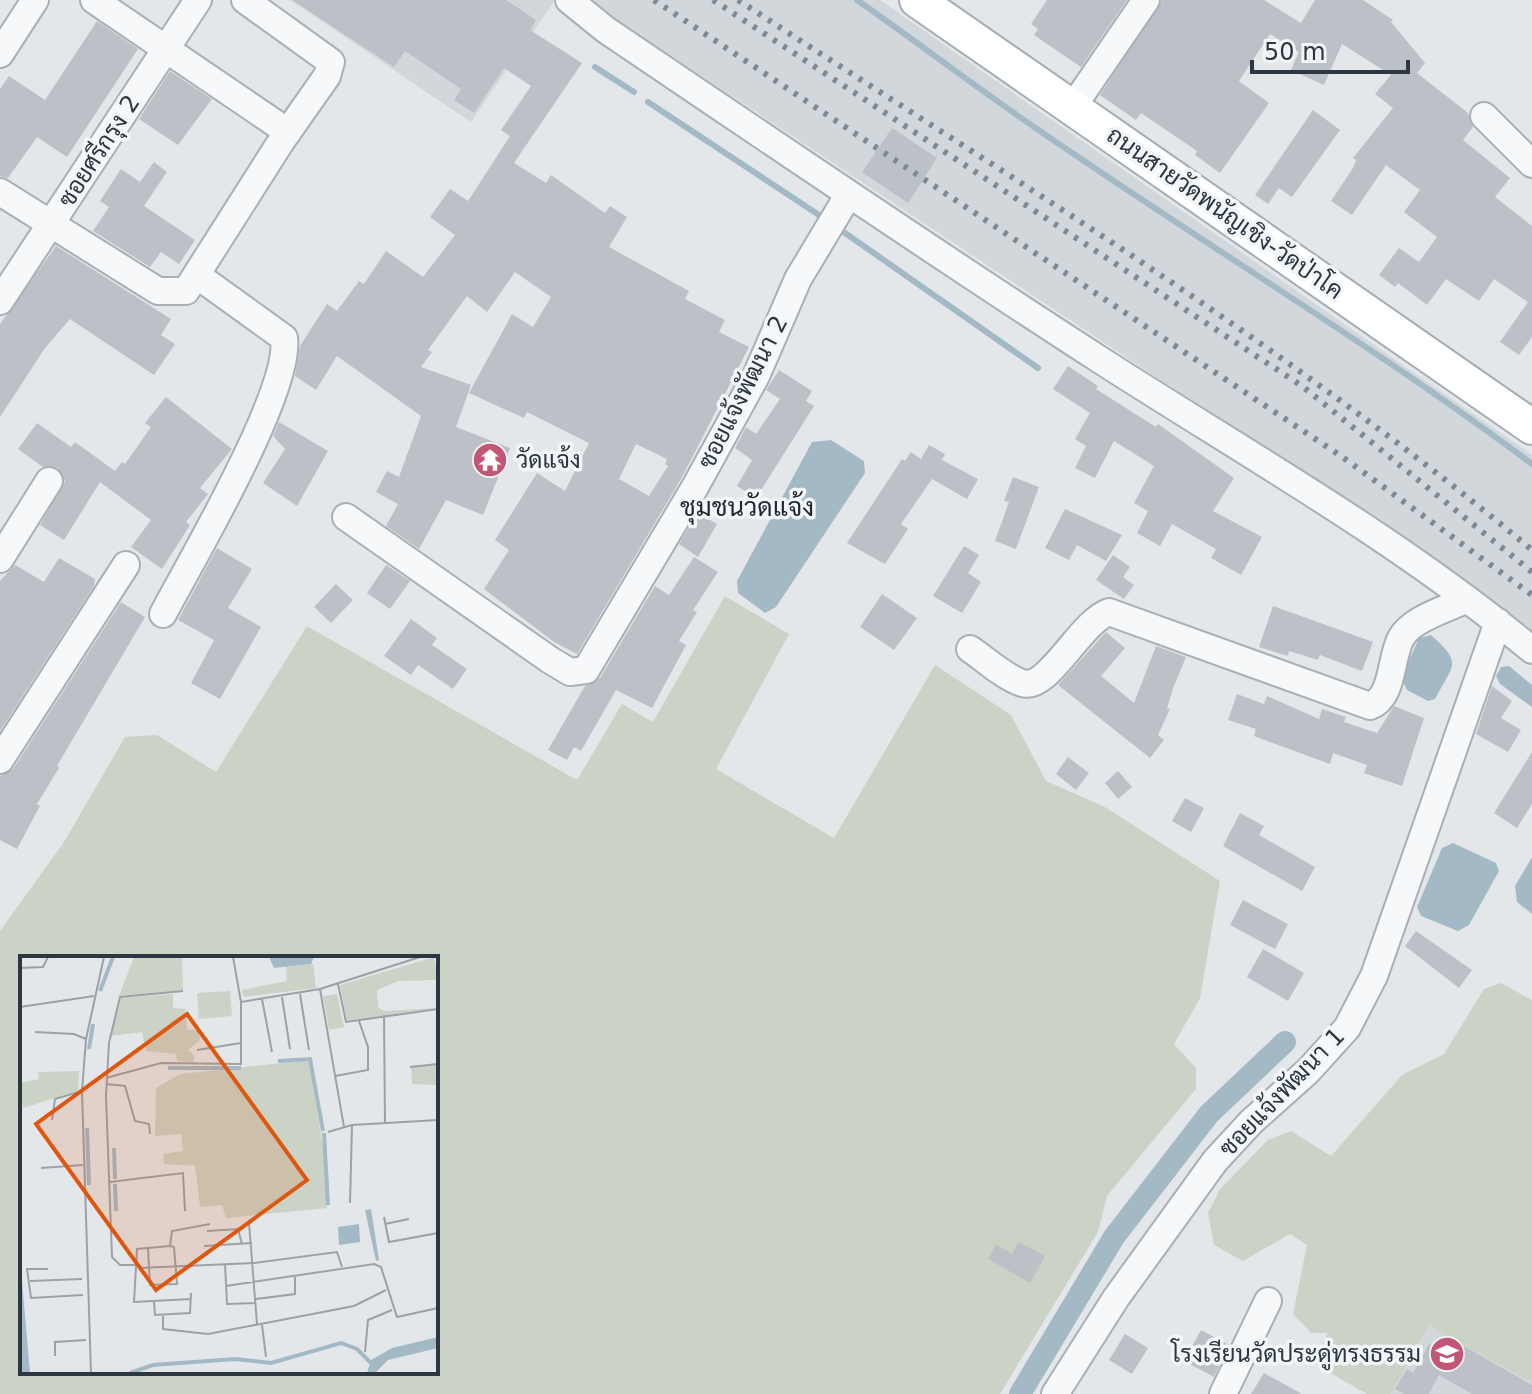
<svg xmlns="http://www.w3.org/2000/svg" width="1532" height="1394" viewBox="0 0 1532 1394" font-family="'DejaVu Sans',Sarabun,sans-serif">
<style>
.built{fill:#d2d7dc}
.green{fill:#cbd3c6;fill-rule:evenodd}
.water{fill:#a3b9c6}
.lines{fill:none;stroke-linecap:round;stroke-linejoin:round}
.stream{stroke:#a3b9c6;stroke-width:6}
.canal{stroke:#a3b9c6;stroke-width:22}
.building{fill:#bbc1c7;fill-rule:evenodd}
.minor-casing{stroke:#a9afb4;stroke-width:30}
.major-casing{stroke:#a4adb5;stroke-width:38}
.minor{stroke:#f6f8f9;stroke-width:26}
.major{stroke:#fff;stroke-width:34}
.rail{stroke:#7f8992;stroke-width:6;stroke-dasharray:4 8;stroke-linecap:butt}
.labels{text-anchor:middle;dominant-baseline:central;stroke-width:7;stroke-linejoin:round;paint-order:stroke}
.street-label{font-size:24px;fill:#2d3741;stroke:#f3f6f8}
.poi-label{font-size:24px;fill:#2d3741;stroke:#f3f6f8;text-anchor:start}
.neighbourhood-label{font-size:26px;fill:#1f2832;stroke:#f3f6f8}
.inset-river{fill:none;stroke:#a3b9c6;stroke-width:4}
.inset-road{fill:none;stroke:#9ba1a6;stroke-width:2}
.view{fill:#df570f;fill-opacity:0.15;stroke:#df570f;stroke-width:4}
.inset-edge{fill:none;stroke:#2d3741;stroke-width:4}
</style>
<rect width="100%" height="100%" fill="#e4e7ea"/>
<path class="built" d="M290 0H555L471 122Z
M587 0H880L1532 455V642L1281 460Z
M1429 1324 1532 1383V1394H1391Z"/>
<path class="green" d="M725 596 789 634 716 769 834 838 935 665 1011 715 1046 781 1105 807 1220 881 1200 998 1174 1044 1196 1068V1089L1107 1196 1098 1232 1000 1394H0V931L64 842 125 737 157 735 216 772 307 626 577 780 622 704 653 722ZM22 958H436V1372H22Z
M1501 983 1532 1000V1383L1429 1325 1391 1394H1367L1313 1363 1328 1333H1311L1293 1314 1307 1245 1290 1234 1243 1261 1214 1245 1208 1213 1220 1189 1268 1140 1291 1131 1331 1156 1402 1075 1444 1054 1484 989Z"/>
<path class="water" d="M831 440 864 461 865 473 776 607 765 613 738 593 737 581 812 442Z
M1431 635C1463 664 1454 663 1435 699L1428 701 1407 690 1401 678 1419 638Z
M1509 666 1532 685V707L1500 684 1496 676 1501 667Z
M1453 843 1496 863 1499 871 1469 925 1458 931 1421 916 1417 907 1442 848Z
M1532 857V914L1517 902 1515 886Z"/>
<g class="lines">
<path class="stream" d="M857 0C927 49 994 101 1065 148 1220 254 1381 351 1532 464
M595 67 634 92
M648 102 825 219
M838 228 1038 368"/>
<path class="canal" d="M1020 1394 1114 1237 1209 1114 1285 1042"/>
</g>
<path class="building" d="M292 0H506L536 20 530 30 582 63 514 163 546 183 551 175 605 213 610 206 627 217 609 247 689 291 685 299 725 320 719 332 749 347 681 479 577 654 554 642 484 589 509 550 495 540 537 473 565 491 589 443 527 412 524 418 469 393 512 314 533 327 551 297 515 272 487 312 467 296 428 350 432 352 421 367 471 385 456 427 510 448 483 515 446 500 419 549 386 526 398 504 376 492 387 471 399 477 421 416 337 356 316 390 295 376 300 346 327 304 337 311 359 281 364 284 386 251 423 277 455 235 430 217 450 189 468 201 510 136 501 130 531 86 504 68 474 113 454 100 461 89 405 51 394 67ZM636 444 667 459 665 464 668 466 649 496 619 479Z
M1047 0H1127L1081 67 1034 35 1038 29 1031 24Z
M1162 0H1264L1301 23 1315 0H1363L1393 20 1391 22 1425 63 1417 73 1468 113 1473 127 1463 140 1510 178 1495 197 1532 226V337L1519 355 1500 342 1528 302 1494 279 1479 301 1446 279 1427 305 1398 283 1395 287 1379 275 1399 248 1419 262 1437 237 1404 212 1420 190 1386 165 1352 215 1331 201 1353 168 1356 160 1353 158 1393 108 1375 94 1391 75 1342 44 1324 85 1291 70 1299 52 1270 34 1239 81 1269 103 1220 173 1195 155 1197 151 1141 113 1136 120 1100 95Z
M97 21 138 49 67 157 37 137 8 178 0 176V89L9 76 45 100Z
M170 71 212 99 178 145 139 119Z
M1313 110 1340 130 1292 197 1279 188 1268 204 1255 195Z
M892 128 937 158 908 203 862 172Z
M154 162 167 172 144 206 195 240 179 264 161 252 150 267 93 231 109 207 100 201 121 169 140 182Z
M56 246 171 319 161 335 175 344 154 375 70 319 45 348 0 417V324Z
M1068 366 1098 386 1096 389 1156 427 1158 424 1234 478 1213 511 1262 537 1241 575 1211 558 1216 549 1172 524 1160 546 1137 533 1148 511 1134 503 1154 466 1114 441 1095 478 1075 468 1086 446 1075 439 1090 413 1053 389Z
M779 370 812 391 806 401 814 406 756 498 737 486 752 460 735 448 746 427 756 434 780 399 766 390Z
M166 397 232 449 200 488 208 494 186 522 190 525 162 569 131 547 151 520 100 482 64 540 40 525 65 481 58 468 43 467 18 449 37 423 71 447 75 442 115 471 122 462 125 464 151 427 145 423Z
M279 422 328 451 297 506 263 483 285 449 273 436Z
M929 445 945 454 942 460 978 479 967 499 932 479 901 524 908 529 885 564 847 543 902 459 905 461 911 452 921 459Z
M1013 477 1039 487 1016 549 995 541 1009 502 1004 501Z
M1065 509 1122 535 1106 561 1077 545 1069 560 1045 548Z
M698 513 717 524 698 557 679 544Z
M964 546 979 555 968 573 981 582 962 613 933 596Z
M217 548 252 569 228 608 261 627 220 699 191 683 214 640 178 620Z
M1113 555 1130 567 1123 577 1134 585 1124 599 1096 580Z
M694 557 718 572 693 610 697 612 679 641 686 645 652 708 616 690 581 751 574 747 567 760 548 750 585 686 600 678 655 586 669 595Z
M59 558 95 579 94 586 0 731V581L15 565 44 582Z
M386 565 410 581 390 609 367 593Z
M336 584 353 600 331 623 314 607Z
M882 594 917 618 894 650 860 627Z
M121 602 145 617 57 766 59 768 37 804 40 806 17 849 0 840V776L13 769Z
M1273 606 1373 642 1362 671 1320 655 1318 660 1289 651 1288 656 1259 647Z
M411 619 437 638 432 645 467 669 453 689 418 665 411 675 384 656Z
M1106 632 1125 648 1101 676 1134 703 1156 646 1186 657 1174 686 1167 708 1170 709 1158 735 1164 740 1150 758 1058 685Z
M1492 686 1512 701 1501 718 1521 730 1508 752 1476 734Z
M1237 694 1264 704 1267 696 1319 719 1322 709 1346 717 1344 722 1377 733 1394 706 1424 718 1402 786 1364 773 1367 765 1333 753 1330 764 1254 736 1256 729 1228 720Z
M1532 752V804L1517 828 1494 813Z
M1068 757 1089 773 1076 790 1056 774Z
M1118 771 1132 787 1118 799 1105 783Z
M1185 798 1204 808 1191 832 1172 821Z
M1240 813 1264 826 1259 835 1315 867 1302 891 1223 846Z
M1243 900 1288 924 1275 949 1230 925Z
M1416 931 1472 970 1459 988 1405 946Z
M1263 949 1304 973 1288 1001 1247 977Z
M1019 1242 1045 1256 1030 1283 988 1259 996 1244 1012 1254Z
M1201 1330 1229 1345 1214 1377 1184 1361Z
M1125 1334 1148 1348 1132 1374 1109 1360Z
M1429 1344 1454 1359 1462 1345 1532 1385V1394H1472L1439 1375 1429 1394H1404L1395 1389 1407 1369 1413 1373Z
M1264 1373 1302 1394H1251Z"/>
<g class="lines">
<g class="minor-casing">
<path id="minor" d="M94 0 288 132
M569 0 606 30C772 142 937 255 1105 363 1250 456 1399 540 1532 650
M0 54 35 0
M1072 108 1146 0
M1484 116 1532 164
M0 192 158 291H186L282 140 327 76 331 62 245 0
M0 301 198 0
M346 517 550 660 570 672 586 670 695 487 756 376 798 279 849 194
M0 559 49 481
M163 614C191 561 292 390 284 338L198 276
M970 649C985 659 1004 677 1022 683 1048 692 1080 622 1109 612L1370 706C1394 697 1390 658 1401 638 1412 618 1448 609 1467 599
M0 760 126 565
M1055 1394 1116 1298 1215 1161 1251 1122 1308 1071 1347 1028 1374 976 1498 622
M1223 1394 1268 1301"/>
</g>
<g class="major-casing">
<path id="major" d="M917 0 1532 427"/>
</g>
<use href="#minor" class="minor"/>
<use href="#major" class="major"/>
<path class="rail" d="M654 0 1341 456 1532 595
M713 0 1302 386 1532 572
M738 0C1007 176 1285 343 1532 550"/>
</g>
<defs>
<g id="temple-disc" transform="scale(1.8)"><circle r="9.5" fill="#c25676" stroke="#f3f6f8"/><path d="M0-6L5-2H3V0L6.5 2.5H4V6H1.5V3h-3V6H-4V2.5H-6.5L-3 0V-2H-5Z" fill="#fff"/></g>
<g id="school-disc" transform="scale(1.8)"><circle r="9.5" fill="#c25676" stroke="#f3f6f8"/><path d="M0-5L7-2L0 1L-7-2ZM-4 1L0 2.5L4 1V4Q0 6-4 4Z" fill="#fff"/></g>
</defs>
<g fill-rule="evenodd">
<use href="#temple-disc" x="490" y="460"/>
<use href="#school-disc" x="1447" y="1354"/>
</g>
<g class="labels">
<g class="street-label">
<text transform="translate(99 151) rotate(-57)">ซอยศรีกรุง 2</text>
<text transform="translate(1225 213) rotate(35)">ถนนสายวัดพนัญเชิง-วัดป่าโค</text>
<text transform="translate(743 392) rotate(-63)">ซอยแจ้งพัฒนา 2</text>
<text transform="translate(1282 1092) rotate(-46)">ซอยแจ้งพัฒนา 1</text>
</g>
<g class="poi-label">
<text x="516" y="460">วัดแจ้ง</text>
<text x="1421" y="1354" text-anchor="end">โรงเรียนวัดประดู่ทรงธรรม</text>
</g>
<g class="neighbourhood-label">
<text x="747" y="507">ชุมชนวัดแจ้ง</text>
</g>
</g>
<g transform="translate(20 956)">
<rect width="418" height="418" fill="#e4e7ea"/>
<path d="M114 1H162L163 34 99 40ZM414 1 418 24 378 25 357 34 358 51 364 55 418 52 327 66 320 29ZM293 8 296 32 224 41 222 34 267 25 266 11ZM210 35 212 60 179 63 177 37ZM153 38V52L165 53 167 74 179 73 180 84 168 94 175 100 173 107 157 105 156 98 126 95 122 76 91 80 101 42ZM317 38 324 71 309 74 303 40ZM289 104 304 197 307 252 206 262 202 249 180 251 175 210 144 208 143 198 163 195 161 178 135 180 136 132 160 118ZM418 108V136L416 129 392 128 391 110ZM59 115 58 135 3 152 0 127 19 123 18 116Z" fill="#cbd3c6"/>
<path d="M249 1H294L291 8 254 12ZM0 144 2 324 10 417H0ZM351 253 359 304 356 305 345 254ZM339 268 340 286 319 289 318 271ZM418 381V392L368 404 355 417H347L351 404 372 392Z" fill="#a3b9c6"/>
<path class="inset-river" d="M80 35 93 1M69 93 73 68M258 105 290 103 303 175M148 112H221M67 172 69 229M304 177 308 249M94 192 95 223M95 228 96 255M110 417 133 409 215 403 251 407 321 387 337 393 351 407"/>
<path class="inset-road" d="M0 12 23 11 28 1M318 28 326 66 418 53M300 33 324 171M280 38 289 94M262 41 270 93M242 43 252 96M221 46 300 33 400 1M0 51 74 40M364 59 365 166M15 76 54 78 66 83M177 94 221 87M390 111 418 108M315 120 348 114V91L339 65M86 122 141 107 221 108V46L213 1M86 128 105 130 115 165 129 168 130 178M32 164 35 143 62 135M308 176 332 169 418 164M21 212 63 209M90 226 163 217 165 255M330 247 332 169M364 261 369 286 418 277M229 267 237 368M365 268 389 263M187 275 218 273 222 288M150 290 152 275 190 268M184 290 232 287M128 292 130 329 157 328 154 291 150 290 117 293 114 346 171 343M205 308 207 348 236 347M117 309H100L92 301 86 140 89 87 100 41 163 35M118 312 234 307 317 296 322 311M28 313H7L11 342 63 339M10 325 62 323M206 330 354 308 361 311 377 361 418 352M236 343 275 338V321M134 345 135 359 170 357 171 337M143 358V373L188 378 334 350 366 334M242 369 246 401M345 396 348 364 372 354M35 400V386L66 384M71 417 62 135 66 83 84 1"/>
<path class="view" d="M167 58 287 224 136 334 16 168Z"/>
<rect width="418" height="418" class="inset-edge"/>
</g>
<path d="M1252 60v12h156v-12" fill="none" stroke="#2d3741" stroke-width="4"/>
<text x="1264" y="60" font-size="24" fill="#2d3741" stroke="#f3f6f8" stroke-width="6" paint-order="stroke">50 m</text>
</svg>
